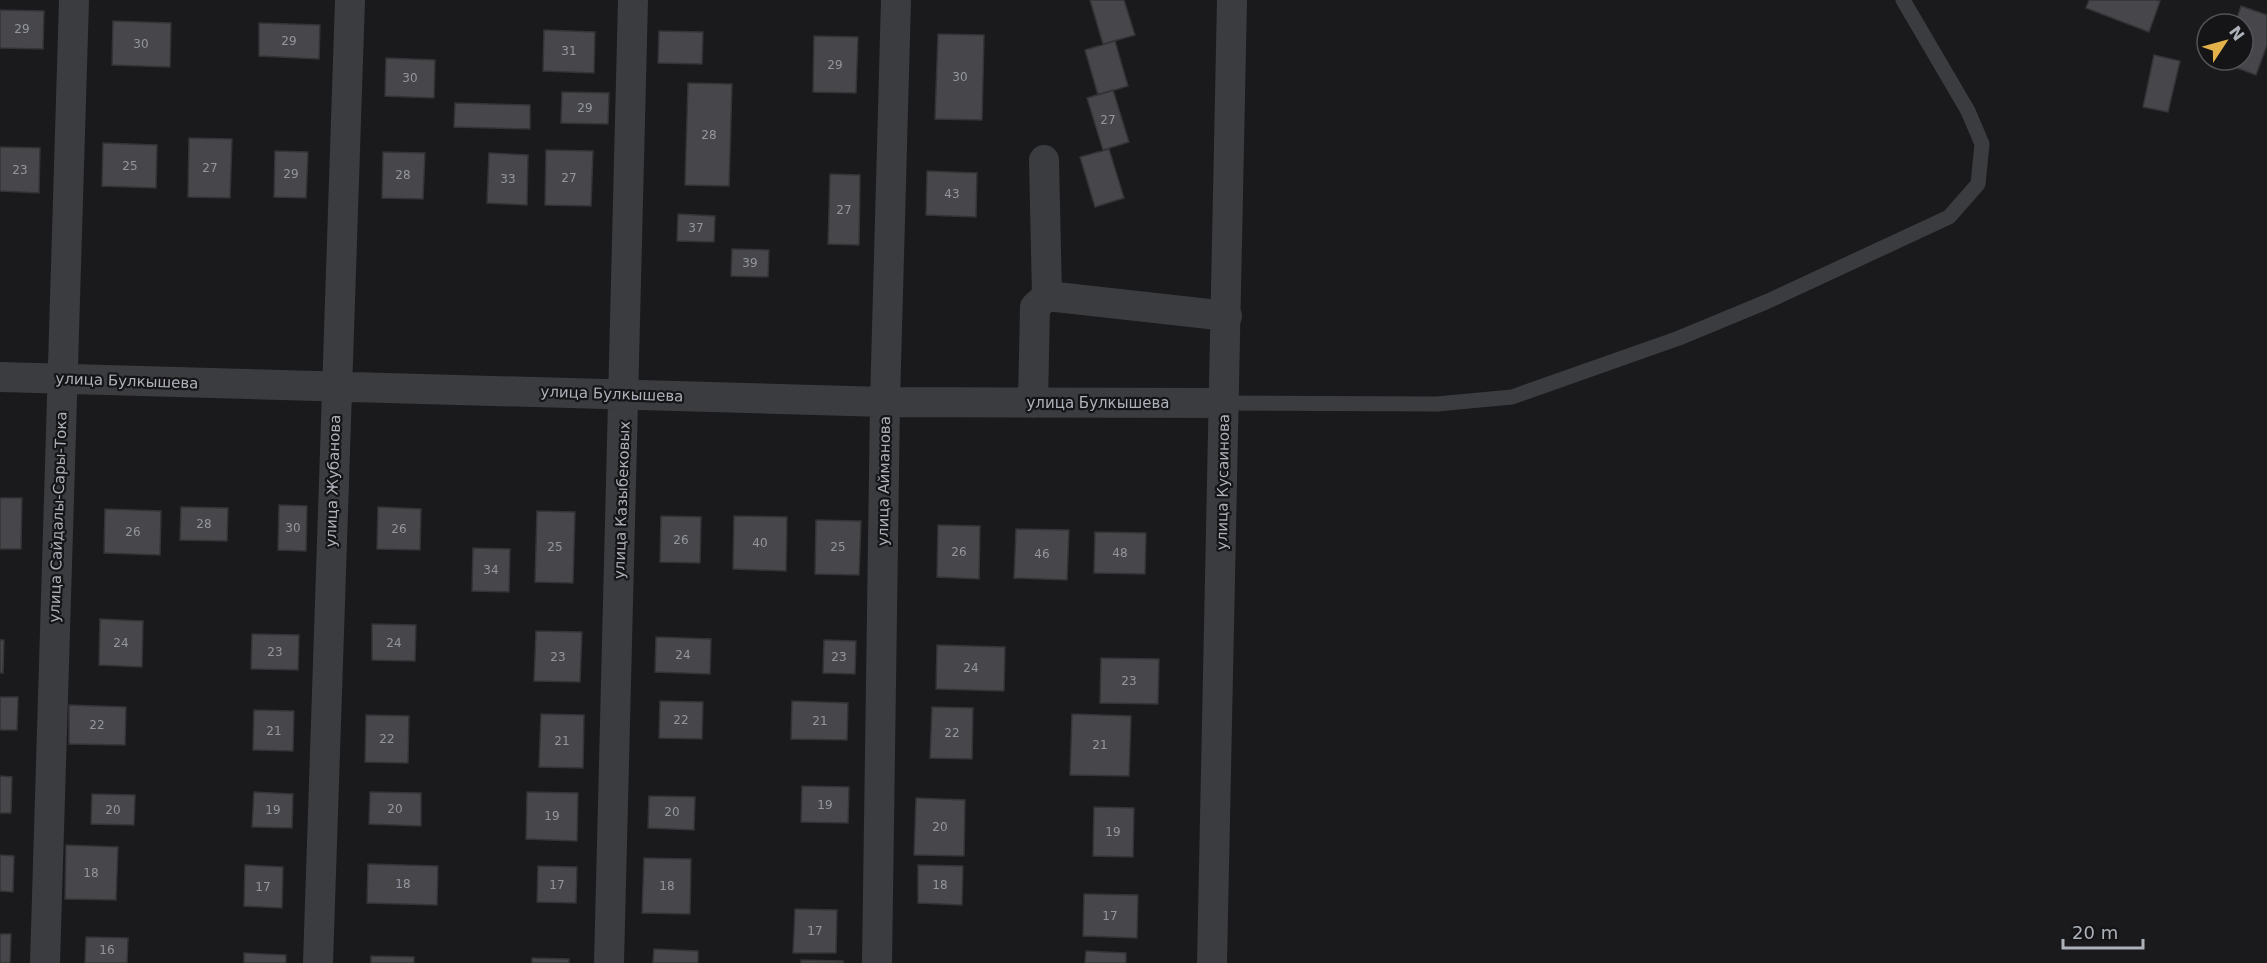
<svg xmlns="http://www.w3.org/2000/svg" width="2267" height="963" viewBox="0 0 2267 963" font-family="'DejaVu Sans',sans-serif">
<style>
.building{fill:#47474b;stroke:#343437;stroke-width:1.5}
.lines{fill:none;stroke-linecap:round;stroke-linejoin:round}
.service{stroke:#3b3c40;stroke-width:15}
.minor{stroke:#3b3c40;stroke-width:30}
.labels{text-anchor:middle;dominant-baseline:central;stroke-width:4.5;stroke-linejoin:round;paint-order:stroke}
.number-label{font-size:12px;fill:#94969e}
.street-label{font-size:15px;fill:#adb1ba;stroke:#151517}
</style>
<rect width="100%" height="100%" fill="#1a1a1c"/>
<path class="building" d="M1090 0H1124L1135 35 1103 44Z
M2089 0H2156L2160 1 2149 32 2086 8Z
M2241 6 2267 15V45L2256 75 2221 62 2222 60H2243V24H2235Z
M0 10 44 11 43 49 0 48Z
M113 21 171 23 170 67 112 65Z
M259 23 320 25 319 59 259 56Z
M544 30 595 32 594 73 543 71Z
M659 31 703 32 702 64 658 63Z
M938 34 984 35 982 120 935 119Z
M814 36 858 37 856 93 813 92Z
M1115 41 1128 86 1098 95 1085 50Z
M2154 55 2180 61 2168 112 2143 107Z
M386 58 435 60 434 98 385 96Z
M688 83 732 84 729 186 685 185Z
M1113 90 1129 142 1103 150 1087 98Z
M562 92 609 93 608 124 561 123Z
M455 103 530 105V129L454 127Z
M189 138 232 139 230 198 188 197Z
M103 143 157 145 156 188 102 186Z
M0 147 40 148 39 193 0 191Z
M1109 149 1124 198 1095 207 1080 157Z
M546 150 593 151 591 206 545 205Z
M275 151 308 152 306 198 274 197Z
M383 152 425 153 423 199 382 198Z
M489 153 528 155 527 205 487 203Z
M927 171 977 173 976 217 926 215Z
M830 174 860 175 859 245 828 244Z
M678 214 715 216 714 242 677 241Z
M732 249 769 250 768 277 731 276Z
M0 498H22L21 549H0Z
M279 505 307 506 306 551 278 550Z
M181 507 228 508 227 541 180 540Z
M378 507 421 509 420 550 377 549Z
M105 509 161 511 160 555 104 553Z
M537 511 575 512 573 583 535 582Z
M661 516 701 517 700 563 660 562Z
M734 516 787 517 786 571 733 569Z
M816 520 861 521 859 575 815 574Z
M938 525 980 526 979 579 937 577Z
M1016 529 1069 530 1067 580 1014 578Z
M1095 532 1146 533 1145 574 1094 573Z
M473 548 510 549 509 592 472 591Z
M100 619 143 621 142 667 99 665Z
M372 624 416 625 415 661 372 660Z
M536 631 582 632 580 682 534 681Z
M252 634 299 635 298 670 251 669Z
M656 637 711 639 710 674 655 672Z
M0 640H4L3 673H0Z
M824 640 856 641 855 674 823 673Z
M937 645 1005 647 1004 691 936 689Z
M1101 658 1159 659 1158 704 1100 703Z
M0 697H18L17 730H0Z
M660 701 703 702 702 739 659 738Z
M792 701 848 703 847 740 791 739Z
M69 705 126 707 125 745 69 744Z
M932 707 973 708 972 759 930 758Z
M254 710 294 711 293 751 253 750Z
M541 714 584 715 583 768 539 767Z
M1072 714 1131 716 1129 776 1070 775Z
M366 715 409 716 408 763 365 762Z
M0 776 12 777 11 813H0Z
M802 786 849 787 848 823 801 822Z
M254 792 293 794 292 828 252 827Z
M370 792 421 793V826L369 824Z
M527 792 578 793 577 841 526 839Z
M92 794 135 795 134 825 91 824Z
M649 796 695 797 694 830 648 828Z
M916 798 965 800 964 856 914 855Z
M1094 807 1134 808 1133 857 1093 856Z
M66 845 118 847 116 900 65 899Z
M0 855 14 856 13 892 0 891Z
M644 858 691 859 690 914 642 913Z
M368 864 438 866 437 905 367 903Z
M245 865 283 867 282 908 244 906Z
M918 865 963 866 962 905 918 903Z
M538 866 577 867 576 903 537 902Z
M1084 894 1138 895 1137 938 1083 936Z
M795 909 837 910 836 953H793Z
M0 934H11L10 963H0Z
M86 937 128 938 127 963H85Z
M654 949 698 951V963H653Z
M1086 951 1126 953V963H1085Z
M244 953 286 955V963H244Z
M371 956 414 957V963H371Z
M532 958 569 959V963H532Z
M801 960 843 961V963H801Z"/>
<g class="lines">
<path class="service" d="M1225 403 1437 404 1512 397 1679 338 1766 302 1949 217 1978 184 1982 144 1968 111 1903 0"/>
<path class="minor" d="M1044 160 1047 296
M0 377 885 402 1225 403
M1033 403 1035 307 1047 296 1227 316
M45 963 74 0
M318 963 350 0
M609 963 633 0
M877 963 885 402 896 0
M1212 963 1232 0"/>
</g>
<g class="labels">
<g class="number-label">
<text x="22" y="29">29</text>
<text x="289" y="41">29</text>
<text x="141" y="44">30</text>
<text x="569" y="51">31</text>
<text x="835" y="65">29</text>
<text x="960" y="77">30</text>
<text x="410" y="78">30</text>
<text x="585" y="108">29</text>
<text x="1108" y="120">27</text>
<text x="709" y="135">28</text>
<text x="130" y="166">25</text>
<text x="210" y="168">27</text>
<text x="20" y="170">23</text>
<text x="291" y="174">29</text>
<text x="403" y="175">28</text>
<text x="569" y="178">27</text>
<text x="508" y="179">33</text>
<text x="952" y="194">43</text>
<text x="844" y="210">27</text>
<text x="696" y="228">37</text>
<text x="750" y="263">39</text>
<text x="204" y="524">28</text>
<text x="293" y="528">30</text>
<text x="399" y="529">26</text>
<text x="133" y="532">26</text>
<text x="681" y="540">26</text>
<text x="760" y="543">40</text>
<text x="555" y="547">25</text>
<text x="838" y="547">25</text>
<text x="959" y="552">26</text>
<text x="1120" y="553">48</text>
<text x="1042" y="554">46</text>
<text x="491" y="570">34</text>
<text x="121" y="643">24</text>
<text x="394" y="643">24</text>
<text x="275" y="652">23</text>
<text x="683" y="655">24</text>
<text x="558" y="657">23</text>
<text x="839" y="657">23</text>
<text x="971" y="668">24</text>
<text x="1129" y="681">23</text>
<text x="681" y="720">22</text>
<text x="820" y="721">21</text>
<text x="97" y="725">22</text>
<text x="274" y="731">21</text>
<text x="952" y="733">22</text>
<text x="387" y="739">22</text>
<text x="562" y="741">21</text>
<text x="1100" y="745">21</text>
<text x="825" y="805">19</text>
<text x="395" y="809">20</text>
<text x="113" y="810">20</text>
<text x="273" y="810">19</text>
<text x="672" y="812">20</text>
<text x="552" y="816">19</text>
<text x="940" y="827">20</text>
<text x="1113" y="832">19</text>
<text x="91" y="873">18</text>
<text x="403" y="884">18</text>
<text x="557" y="885">17</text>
<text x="940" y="885">18</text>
<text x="667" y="886">18</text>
<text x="263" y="887">17</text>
<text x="1110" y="916">17</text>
<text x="815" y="931">17</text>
<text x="107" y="950">16</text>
</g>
<g class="street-label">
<text transform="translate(127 381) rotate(2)">улица Булкышева</text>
<text transform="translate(612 394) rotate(2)">улица Булкышева</text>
<text x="1098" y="403">улица Булкышева</text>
<text transform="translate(333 481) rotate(-88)">улица Жубанова</text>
<text transform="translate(884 481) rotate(-89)">улица Айманова</text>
<text transform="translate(1223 482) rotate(-89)">улица Кусаинова</text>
<text transform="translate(622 500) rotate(-88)">улица Казыбековых</text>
<text transform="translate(58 517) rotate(-88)">улица Сайдалы-Сары-Тока</text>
</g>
</g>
<g transform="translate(2225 42) rotate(54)"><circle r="28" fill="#151517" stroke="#525358" stroke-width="1.5"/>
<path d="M0-4.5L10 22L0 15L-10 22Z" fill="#e3b24a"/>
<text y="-9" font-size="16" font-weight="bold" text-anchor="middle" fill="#adb1ba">N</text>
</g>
<path d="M2063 939v9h80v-9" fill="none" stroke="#adb1ba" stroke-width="3"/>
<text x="2072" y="939" font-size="18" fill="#adb1ba" stroke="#151517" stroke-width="4.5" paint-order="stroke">20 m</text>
</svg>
